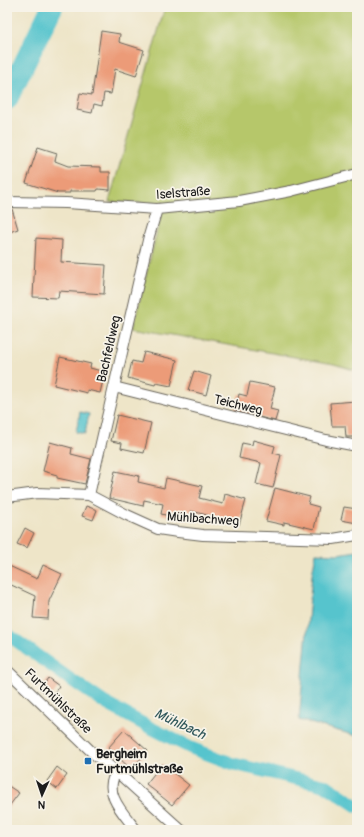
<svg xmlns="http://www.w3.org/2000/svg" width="364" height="837" viewBox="0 0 364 837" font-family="Pangolin,sans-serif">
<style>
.green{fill:#b6c76a;stroke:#697243}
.water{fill:#56c4cd;stroke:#397074}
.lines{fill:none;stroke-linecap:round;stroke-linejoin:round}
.canal{stroke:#56c4cd;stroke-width:13}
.river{stroke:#56c4cd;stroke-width:22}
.building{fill:#ec9b78}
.street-casing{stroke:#666258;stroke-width:12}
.street{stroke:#fff;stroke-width:10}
.poi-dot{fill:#1f6fb2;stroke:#f7f3e8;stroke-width:1.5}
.labels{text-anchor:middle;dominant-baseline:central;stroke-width:3.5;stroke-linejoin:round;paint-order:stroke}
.street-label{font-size:13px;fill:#1c1c1c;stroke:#f7f3e8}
.poi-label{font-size:13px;font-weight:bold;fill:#1c1c1c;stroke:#f7f3e8;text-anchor:start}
.water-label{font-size:14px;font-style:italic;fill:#30575a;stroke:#f7f3e8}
</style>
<rect width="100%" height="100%" fill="#f7f3e8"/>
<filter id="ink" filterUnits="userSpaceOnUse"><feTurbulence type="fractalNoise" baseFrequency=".025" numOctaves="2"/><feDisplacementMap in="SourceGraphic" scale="8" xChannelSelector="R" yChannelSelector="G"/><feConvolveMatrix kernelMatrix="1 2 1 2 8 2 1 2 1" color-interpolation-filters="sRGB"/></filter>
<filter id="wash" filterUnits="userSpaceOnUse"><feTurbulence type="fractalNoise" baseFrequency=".012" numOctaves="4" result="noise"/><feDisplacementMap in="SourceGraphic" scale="16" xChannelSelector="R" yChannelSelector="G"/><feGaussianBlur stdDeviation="0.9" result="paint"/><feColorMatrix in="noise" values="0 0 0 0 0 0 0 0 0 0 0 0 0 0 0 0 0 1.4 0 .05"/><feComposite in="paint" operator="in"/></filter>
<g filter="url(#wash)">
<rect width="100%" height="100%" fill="#eee5c8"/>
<path class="green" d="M165 7H357V371L334 364 133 328 164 203 109 202Z"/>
<path class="water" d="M80 412 89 414 85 434 76 432Z
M357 551V736L299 720 312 575 316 553 337 554Z"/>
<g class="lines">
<path class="canal" d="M7 634 67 677 105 703 149 727 191 748 234 764 327 786 357 806"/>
<path class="river" d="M7 99 52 7"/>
</g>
<g id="blocks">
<path class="building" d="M101 31 120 34 119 42 144 50 136 76 115 69 111 94 104 93 102 106 94 104 92 113 77 110 80 93 92 95Z
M38 147 57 153 55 161 68 166 101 167V172H110V190L98 189 97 191H70V193H58L26 183Z
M7 208 12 209 18 229 7 233Z
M36 238 62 240 61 262 106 265 104 294 59 291 58 298 33 297Z
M144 352 177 360 171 386 156 383 155 385 128 378 132 361 141 363Z
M60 357 91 364 90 368 105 372 100 393 87 390V393L54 385Z
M194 371 211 376 206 395 188 390Z
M250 382 275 387 270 409 278 411 275 421 235 411 239 394 247 396Z
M356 401 357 437H346L345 426H332L330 403Z
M117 415 151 423 144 453 121 448 122 443 111 441Z
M253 440 275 446 273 453 281 455 273 488 256 484 261 463 239 458 242 443 252 445Z
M50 442 72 448 71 454 91 459 85 484 57 478V475L43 471Z
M115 471 139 476 138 482 164 488 166 478 202 486 199 498 223 504 225 494 246 500 239 525 210 519 211 516 191 511 188 520 161 514 163 504 144 500 143 506 109 498Z
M275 488 310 497 308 504 319 507 314 529 284 522V525L266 521Z
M86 506 97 510 93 520 82 516Z
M344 507 357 509V523L341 520Z
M25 528 34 533 27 548 17 544Z
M7 565 37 579 43 565 62 574 49 601 48 619 33 618 35 596 7 583Z
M48 678 59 686 51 697 40 689Z
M124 730 148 751 131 769 108 748Z
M162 764 189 785 172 805 146 784Z
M57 767 67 775 57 789 47 781Z
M7 785 19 793 7 809Z"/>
</g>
</g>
<g filter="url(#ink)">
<use href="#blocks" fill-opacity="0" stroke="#666258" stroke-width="1"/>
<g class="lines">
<g class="street-casing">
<path id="street" d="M7 202 66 203 157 209 239 201 291 191 357 174
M114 387 326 440 357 446
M89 495 149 236 157 209
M7 497 37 493 89 495 127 515 158 529 178 532 203 535 333 539 357 535
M7 670 94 754 117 772 181 830
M117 772C101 792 124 814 136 830"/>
</g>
<use href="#street" class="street"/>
</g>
</g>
<rect class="poi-dot" x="84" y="757" width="8" height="8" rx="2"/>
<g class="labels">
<g class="street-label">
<text transform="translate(183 193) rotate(-4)">Iselstraße</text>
<text transform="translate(109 349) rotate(-77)">Bachfeldweg</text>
<text transform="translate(238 405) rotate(14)">Teichweg</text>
<text transform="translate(203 519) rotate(4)">Mühlbachweg</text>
<text transform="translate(58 701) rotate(44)">Furtmühlstraße</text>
</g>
<g class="poi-label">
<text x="96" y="754">Bergheim<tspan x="96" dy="15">Furtmühlstraße</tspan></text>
</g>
<g class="water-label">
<text transform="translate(180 724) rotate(25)">Mühlbach</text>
</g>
</g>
<rect width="364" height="837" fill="none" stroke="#f7f3e8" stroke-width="24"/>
<g transform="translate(42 795) rotate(183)" stroke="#f7f3e8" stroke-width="3" paint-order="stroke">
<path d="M0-3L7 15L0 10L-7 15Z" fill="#1c1c1c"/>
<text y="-6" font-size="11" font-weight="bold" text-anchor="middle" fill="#1c1c1c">N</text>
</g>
</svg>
